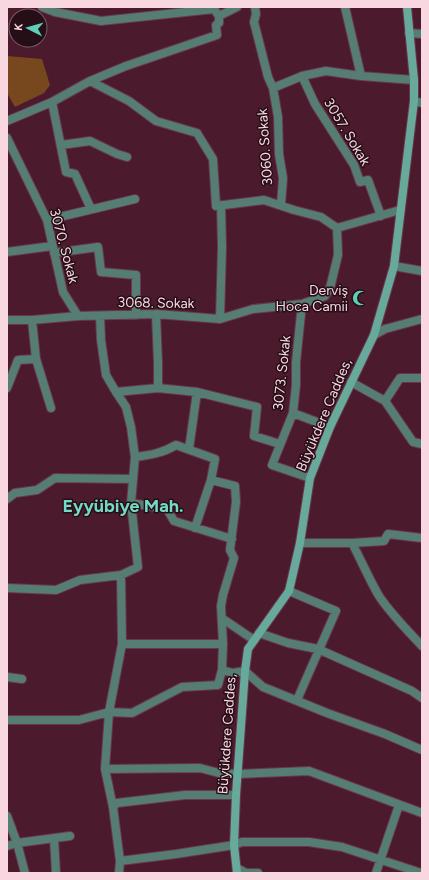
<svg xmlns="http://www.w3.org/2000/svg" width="429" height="880" viewBox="0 0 429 880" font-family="Figtree,sans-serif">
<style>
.green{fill:#77481e}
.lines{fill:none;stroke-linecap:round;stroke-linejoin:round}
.street-casing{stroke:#68384a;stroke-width:10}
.secondary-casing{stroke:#68384a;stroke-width:10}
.street{stroke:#557d74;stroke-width:8}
.secondary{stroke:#67a99b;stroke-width:8}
.labels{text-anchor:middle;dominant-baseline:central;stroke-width:3;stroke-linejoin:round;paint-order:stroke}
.street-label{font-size:14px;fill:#f9d7e1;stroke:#250e16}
.poi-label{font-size:14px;fill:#f9d7e1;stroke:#250e16;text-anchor:end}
.district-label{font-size:18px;font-weight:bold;fill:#74d9c5;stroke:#250e16}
</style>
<rect width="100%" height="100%" fill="#4c1a2d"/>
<path class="green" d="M7 56 42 59 50 85 44 93 15 107 7 93Z"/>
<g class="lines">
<g class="street-casing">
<path id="street" d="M42 7 55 12 101 21 214 9V7
M255 7 256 14 254 22 268 77 273 88 302 76 326 71 361 76 414 80
M345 7 361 76
M219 16 237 7
M409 33 422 34
M302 76 315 104 354 165 360 182 368 180 381 216
M90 81 126 66 217 35 216 25 219 23V16L214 9
M273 88 278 117 279 154 283 178 281 205
M414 101 422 103
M52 102 66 172 75 174 91 209
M7 121 52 102 90 81 129 101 156 121 197 133 213 159 216 206 264 200 294 210 321 217 337 228 400 210
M7 138 47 220 63 292 78 316
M61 145 90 141 117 154 127 157
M47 220 135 199
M7 252 52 246
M54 253 98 247 101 272 136 275V315
M394 266 422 271
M302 304 296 362V385L293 413 272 465 310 478
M156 314 158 363V388
M220 319 222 247 221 205
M7 320H32L78 316 156 314 220 319 253 309 302 304 325 296 330 288 338 255 337 228
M32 320 36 359 51 408
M374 335 385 329 422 319
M351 382 385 401 413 442 422 444
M7 388 18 360 36 359
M116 392 158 388 197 392 257 407 254 436 280 444
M385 401 400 378H422
M293 413 330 427
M189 449 197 392
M135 457C150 455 163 453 176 445L215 459 211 480 195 528
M7 499 15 493 37 490 55 478 133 479
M131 503 167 509 174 521 232 539
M300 543H352C361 560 369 579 379 596 391 614 407 630 422 646
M352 543 384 541 388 534 422 538
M7 588 56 590 80 580 121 575 138 567 131 503 135 457 131 427 126 407 116 392 106 375 101 340 100 316
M289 591 336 611 297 700
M223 619 254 640
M259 633 288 643 318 649 374 674 412 691 422 698
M122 644H223
M222 670 233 673 245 671 263 687 327 713 385 734 422 750
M7 677 22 679
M7 720H79L109 712 132 713 182 687 218 685 222 670 223 644 221 606 223 595 234 558 230 550 236 502 235 486 211 480
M105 769 200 768 219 773 237 774 309 771 422 813
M113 807 117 803 185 795H236
M7 816 17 843 25 873
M54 838 56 873
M7 846 17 843 70 836
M120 861 176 854 234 845 242 842H309L342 847 421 873
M237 868 246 873H258
M119 873 120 861 113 807 105 769 109 712 122 644 121 575
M376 873 399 805"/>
</g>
<g class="secondary-casing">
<path id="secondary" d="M237 873 234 845 236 795 245 671 248 649 289 591 300 543 310 478 330 427 374 335 394 266 414 101V80L407 7"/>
</g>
<use href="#street" class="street"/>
<use href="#secondary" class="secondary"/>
</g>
<defs>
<g id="mosque-bare" transform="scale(1.2)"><path d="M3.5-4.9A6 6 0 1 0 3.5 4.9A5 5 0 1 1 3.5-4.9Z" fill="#5eceb8" stroke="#250e16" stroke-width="2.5" paint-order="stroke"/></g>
</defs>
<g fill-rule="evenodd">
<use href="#mosque-bare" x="360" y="298"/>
</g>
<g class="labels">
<g class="street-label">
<text transform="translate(347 132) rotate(59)">3057. Sokak</text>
<text transform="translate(265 147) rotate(-94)">3060. Sokak</text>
<text transform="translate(64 246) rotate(75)">3070. Sokak</text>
<text transform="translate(156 303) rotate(1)">3068. Sokak</text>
<text transform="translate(282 373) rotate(-84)">3073. Sokak</text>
<text transform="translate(324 415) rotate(-67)">Büyükdere Caddes,</text>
<text transform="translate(227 734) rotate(-86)">Büyükdere Caddes,</text>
</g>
<g class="poi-label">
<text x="348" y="290">Derviş<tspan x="348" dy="16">Hoca Camii</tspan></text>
</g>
<g class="district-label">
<text x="123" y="506">Eyyübiye Mah.</text>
</g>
</g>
<rect width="429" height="880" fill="none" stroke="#f9d7e1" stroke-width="16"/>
<g transform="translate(28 28) rotate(276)"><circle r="19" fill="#250e16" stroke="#7a5e67"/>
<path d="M0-3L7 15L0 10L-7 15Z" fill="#5eceb8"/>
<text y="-6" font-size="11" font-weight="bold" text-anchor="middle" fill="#f9d7e1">K</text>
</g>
</svg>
